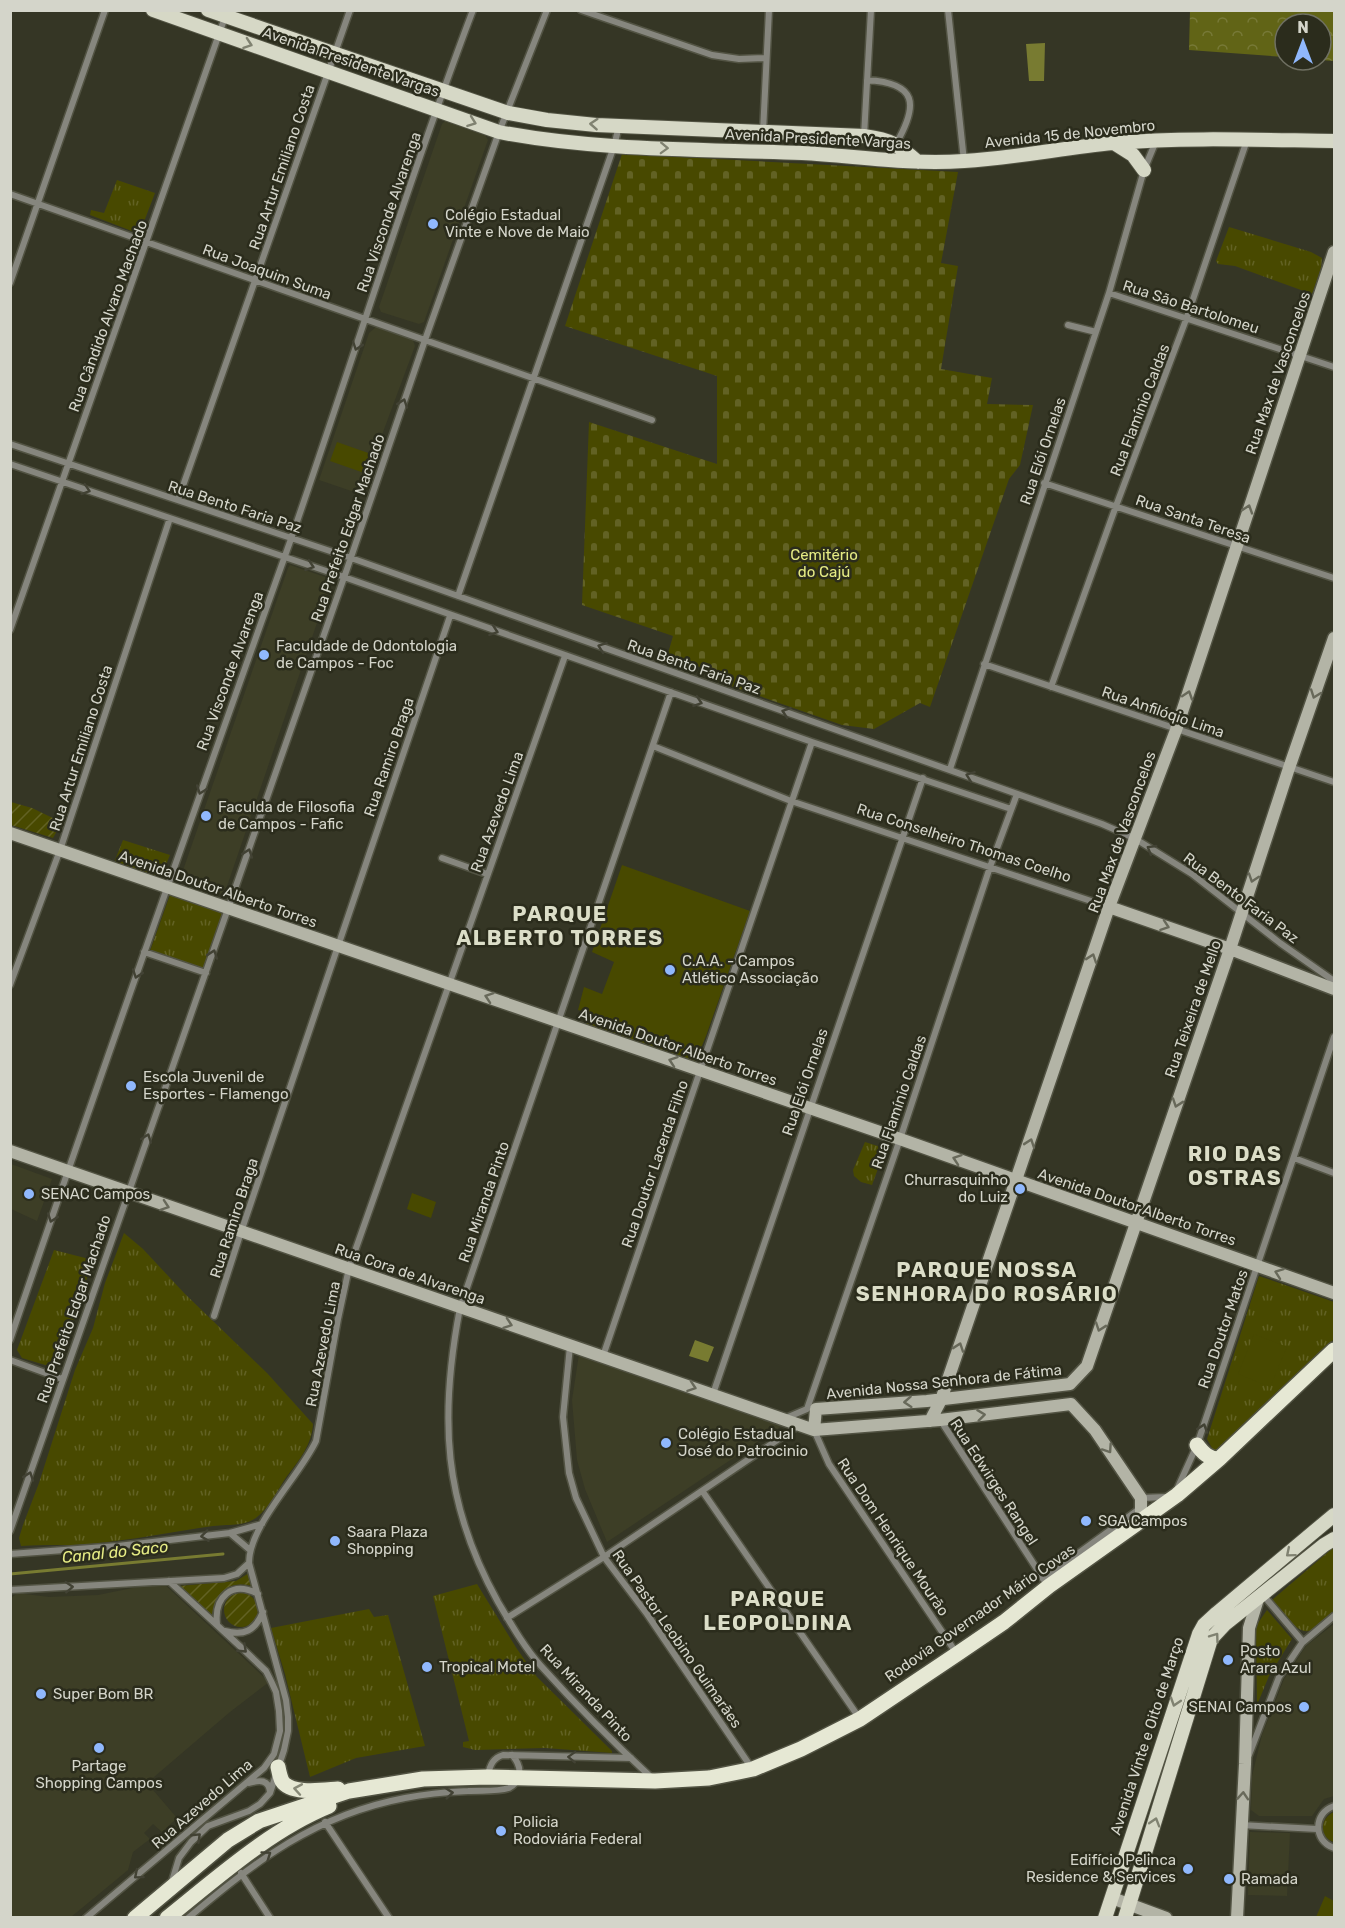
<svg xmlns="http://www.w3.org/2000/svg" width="1345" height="1928" viewBox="0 0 1345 1928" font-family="Rubik,sans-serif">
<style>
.built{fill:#3d3e26}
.grass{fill:url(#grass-tufts)}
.forest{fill:url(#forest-crowns)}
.cemetery{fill:url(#cemetery-stones)}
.garden{fill:url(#garden-furrows)}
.pitch{fill:#484900}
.water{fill:#787b31}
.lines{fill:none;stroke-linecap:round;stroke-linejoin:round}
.stream{stroke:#787b31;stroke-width:3}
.minor-casing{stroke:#525343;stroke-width:9}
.secondary-casing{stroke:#525343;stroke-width:15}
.primary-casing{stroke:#525343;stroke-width:16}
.trunk-casing{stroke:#525343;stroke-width:18}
.minor{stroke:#86867e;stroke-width:6}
.secondary{stroke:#b3b4a6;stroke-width:12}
.primary{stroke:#d6d8c6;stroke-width:14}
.trunk{stroke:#e6e8d4;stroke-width:15}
.oneway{stroke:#808271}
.oneway2{stroke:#424234}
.oneway3{stroke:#68695a}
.oneway4{stroke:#888a78}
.poi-dot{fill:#90b8fd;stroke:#2b2c1c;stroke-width:2}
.labels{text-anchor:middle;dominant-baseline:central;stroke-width:5;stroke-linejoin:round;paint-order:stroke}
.street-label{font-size:15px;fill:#d4d5ca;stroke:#2b2c1c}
.poi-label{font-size:15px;fill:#d4d5ca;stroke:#2b2c1c;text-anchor:start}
.park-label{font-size:15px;fill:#e5eb84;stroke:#2b2c1c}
.water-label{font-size:16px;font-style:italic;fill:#e6ec85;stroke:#2b2c1c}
.district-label{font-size:21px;font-weight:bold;letter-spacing:1.5px;fill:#dcdec8;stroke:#2b2c1c}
</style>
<defs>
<pattern id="grass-tufts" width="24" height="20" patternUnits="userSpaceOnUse" patternTransform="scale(1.5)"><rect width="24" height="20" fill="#484900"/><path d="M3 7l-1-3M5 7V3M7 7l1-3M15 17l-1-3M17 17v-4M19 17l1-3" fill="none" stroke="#626224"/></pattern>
<pattern id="forest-crowns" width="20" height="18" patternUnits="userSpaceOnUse" patternTransform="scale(1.5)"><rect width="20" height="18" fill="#616416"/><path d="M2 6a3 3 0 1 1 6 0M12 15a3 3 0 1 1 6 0" fill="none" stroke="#777937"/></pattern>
<pattern id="cemetery-stones" width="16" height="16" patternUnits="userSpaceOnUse" patternTransform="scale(1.5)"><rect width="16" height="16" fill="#484900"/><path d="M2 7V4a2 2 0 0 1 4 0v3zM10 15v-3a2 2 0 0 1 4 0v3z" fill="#626224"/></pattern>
<pattern id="garden-furrows" width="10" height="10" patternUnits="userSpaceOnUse" patternTransform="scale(1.5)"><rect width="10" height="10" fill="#484900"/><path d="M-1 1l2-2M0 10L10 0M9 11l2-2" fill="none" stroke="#626224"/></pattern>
</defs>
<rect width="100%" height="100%" fill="#353625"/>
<path class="built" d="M446 120 485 135 488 140 424 322 419 324 381 312 379 307 442 124Z
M376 327 413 340 415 346 360 494 319 480 369 333Z
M290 565 331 579V582L224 895 180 879 288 568Z
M11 1164 52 1179 37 1221 11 1209Z
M579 1354 783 1425 607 1542 585 1489 577 1460 572 1400Z
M162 1582 269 1682 230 1712 147 1783 177 1818 162 1832 153 1824 144 1833 150 1839 133 1852 128 1870 71 1917H11L10 1599 20 1591 25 1594 49 1597 98 1595Z
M1334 1624V1796L1324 1799 1312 1816H1259L1251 1810 1252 1776 1262 1735 1284 1679 1306 1646Z
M1250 1832 1290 1833 1287 1896 1248 1895Z"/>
<path class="grass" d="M117 180 155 193 140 232 137 233 90 215 91 210 104 213Z
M1229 227 1311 252 1322 258 1321 268 1312 294 1235 266 1218 264 1216 261Z
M123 840 170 855 162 874 149 875 117 863 115 860Z
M171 892 225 910 205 970 150 951Z
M865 1142 881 1147 883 1155 872 1185 861 1182 854 1176 853 1170Z
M124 1233 143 1249 185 1294 267 1373 313 1424C312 1444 299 1461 287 1476 278 1489 270 1507 257 1517 245 1527 228 1524 213 1526 172 1532 131 1540 90 1544 67 1546 44 1544 21 1546L19 1538 23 1525 39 1483 75 1370 93 1328 105 1283Z
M54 1250 93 1260 65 1346 55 1368 22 1358 17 1350Z
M1259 1276 1334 1302V1339L1222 1452 1213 1450 1207 1439Z
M1334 1547V1612C1327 1617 1320 1625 1312 1630 1297 1637 1281 1610 1272 1600Z
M477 1584 517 1649 537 1677 612 1751V1753L545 1748 475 1750 463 1747V1742L469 1741 433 1596Z
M369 1609 374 1617 388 1615 425 1746 356 1758 310 1777 285 1674 271 1628Z
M1267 1610 1292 1639 1269 1676 1257 1705 1256 1626Z
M1334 1812V1842C1318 1837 1320 1818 1334 1812Z"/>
<path class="forest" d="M1190 11H1334V61L1321 60V24H1285V57L1189 50Z"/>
<path class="cemetery" d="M622 154 958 172 941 263 958 266 941 369 992 378 987 404 1033 405 1020 465 1009 479 930 707 920 703 874 729 842 725 714 680 715 672 667 657 673 636 582 605 589 422 717 464V376L565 326Z"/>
<path class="garden" d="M11 799V802L32 808 59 821 58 829 53 838 11 825Z
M249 1573 252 1586C226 1580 218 1593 212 1615L179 1586 236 1581Z
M224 1610a17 17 0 1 1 34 0a17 17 0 1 1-34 0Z"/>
<path class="pitch" d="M337 442 374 455 367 474 330 461Z
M622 865 750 911 706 1036 697 1058 693 1063 592 1027 585 1024 587 1012 578 1010 584 987 602 994 614 962 592 952Z
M412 1193 436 1202 431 1218 407 1209Z
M1254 1334 1287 1347 1270 1387 1238 1374Z
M1325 1896 1334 1901V1917H1316Z"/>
<path class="water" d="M1045 43 1044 81H1029L1026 44Z
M695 1340 714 1347 708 1362 689 1356Z"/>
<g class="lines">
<path class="stream" d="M10 1574 223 1554"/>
<g class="minor-casing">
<path id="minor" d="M581 10 712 55 739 59 766 58
M948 10 964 161
M867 80C917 83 919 104 896 144
M763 132 769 10
M864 136 871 10
M10 194 652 420
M10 283 105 10
M1109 293 1334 367
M1068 325 1096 332
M10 444 351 558 1102 824 1134 838 1192 874 1280 943 1334 981
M10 464 344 577 812 742 1011 809
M1044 483 1334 578
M178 500 350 10
M458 596 614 146 619 126
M10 630 225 17
M984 664 1334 782
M1051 687 1116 506 1187 317 1247 140
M653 746 791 801 1109 907
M950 769 1109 293 1144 170 1156 141
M442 858 487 874
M144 952 206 973
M10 985 60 850 170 518
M1294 1158 1334 1173
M214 1316 241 1232 450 616
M10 1340C101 1072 196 805 291 539 352 363 407 185 473 10
M570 1346 563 1417 569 1473 576 1498 604 1557 647 1614 751 1767
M603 1356 812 742
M10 1360 62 1379
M713 1394 923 778
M807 1409 900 1139 990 867 1017 794
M786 1418 807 1409
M941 1421 1048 1586
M814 1430 829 1464 957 1654
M1178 1487 1197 1445 1334 1037
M703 1492 860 1719
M1141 1498 1166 1497
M10 1531 347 569 425 340 499 132 547 10
M230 1533 250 1550
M10 1554 118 1546 230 1533 262 1524
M1043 1579 1142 1507
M10 1590 224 1578 237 1574 249 1563
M1263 1595 1303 1642
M507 1618 604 1557 798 1426
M217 1624C214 1597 232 1580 258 1594
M225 1631C244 1636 255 1631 263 1612
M1249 1755 1279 1677 1302 1643 1334 1616
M488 1775C490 1765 493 1758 503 1755L631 1758
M653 1779C614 1743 576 1705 541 1666 524 1647 511 1624 498 1602 443 1503 439 1417 460 1308L671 692
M249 1783C259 1780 269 1779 270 1792
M1334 1806C1313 1813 1313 1841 1334 1848
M325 1822 389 1918
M1241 1825 1317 1829
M241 1873 270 1918
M172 1881 179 1858 191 1842 208 1826 249 1811 260 1804 270 1793 284 1750 288 1731V1717L286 1700 249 1563C249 1525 299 1477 316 1441L338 1319 349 1268 565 656
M86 1918 264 1768 274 1754 280 1731 279 1711 276 1692 271 1681 266 1671 244 1650 169 1581
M188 1918C256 1861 315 1815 405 1798 425 1794 447 1792 468 1791 482 1790 496 1792 509 1788 523 1780 522 1766 512 1755"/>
</g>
<g class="secondary-casing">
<path id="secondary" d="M10 833 900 1139 1334 1293
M1109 907 1230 949 1334 989
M10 1151 814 1430 940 1420 1071 1404
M1070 1384 1087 1366 1230 949 1289 768 1334 638
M1071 1404 1095 1430 1141 1498V1522
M930 1421 941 1400 1109 907 1176 730 1334 252
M814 1430 816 1409 927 1401 1070 1384
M1112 1898 1166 1918
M1237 1918 1245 1764 1249 1628 1258 1599"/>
</g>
<g class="primary-casing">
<path id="primary" d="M153 10 499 132C598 151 701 149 802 153 856 156 910 165 964 161 1014 158 1063 148 1113 143 1186 137 1261 140 1334 141
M208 10 508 113 547 120 596 125 864 136C892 140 897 144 918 162
M1114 143 1133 155 1144 170
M1105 1918 1199 1634 1204 1625 1217 1613 1334 1515
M1125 1918 1211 1639 1225 1624 1324 1545 1334 1539"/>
</g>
<g class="trunk-casing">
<path id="trunk" d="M1197 1445C1203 1453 1209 1459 1219 1459
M278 1767C279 1772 280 1777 282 1781 291 1795 323 1790 338 1789
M135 1918 228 1840 259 1821 349 1791 423 1779 487 1777 655 1781 709 1778 753 1769 801 1749 860 1719 957 1654 1004 1622 1049 1586 1177 1495 1219 1459 1334 1350
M167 1918C217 1878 270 1830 329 1806"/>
</g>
<use href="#minor" class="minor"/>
<use href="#secondary" class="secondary"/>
<use href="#primary" class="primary"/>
<use href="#trunk" class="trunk"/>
</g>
<defs><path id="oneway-chevron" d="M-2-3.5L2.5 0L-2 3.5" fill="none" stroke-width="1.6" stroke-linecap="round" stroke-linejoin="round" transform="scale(1.5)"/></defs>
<g class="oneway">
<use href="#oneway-chevron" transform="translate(248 44) rotate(19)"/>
<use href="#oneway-chevron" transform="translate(472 122) rotate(20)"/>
<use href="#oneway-chevron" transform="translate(594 124) rotate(-176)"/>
<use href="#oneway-chevron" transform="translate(664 148) rotate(2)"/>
<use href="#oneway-chevron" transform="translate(1290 1553) rotate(140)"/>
<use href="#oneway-chevron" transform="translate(1215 1637) rotate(-54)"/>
<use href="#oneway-chevron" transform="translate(1175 1702) rotate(108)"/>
<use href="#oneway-chevron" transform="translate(1155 1822) rotate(-73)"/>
</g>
<g class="oneway2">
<use href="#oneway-chevron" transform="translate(357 346) rotate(109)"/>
<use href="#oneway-chevron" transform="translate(403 403) rotate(-71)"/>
<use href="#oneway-chevron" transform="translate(86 490) rotate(18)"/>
<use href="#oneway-chevron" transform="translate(310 566) rotate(19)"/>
<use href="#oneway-chevron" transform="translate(494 631) rotate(19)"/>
<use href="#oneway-chevron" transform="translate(602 647) rotate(-160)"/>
<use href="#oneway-chevron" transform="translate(698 702) rotate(19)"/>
<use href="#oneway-chevron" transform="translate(786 712) rotate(-161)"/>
<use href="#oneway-chevron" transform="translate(970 776) rotate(-160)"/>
<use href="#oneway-chevron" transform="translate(201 790) rotate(110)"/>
<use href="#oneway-chevron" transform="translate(1151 849) rotate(-149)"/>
<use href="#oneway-chevron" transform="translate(248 853) rotate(-71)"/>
<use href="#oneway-chevron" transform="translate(213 954) rotate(-71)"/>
<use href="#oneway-chevron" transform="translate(137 974) rotate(109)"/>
<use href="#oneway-chevron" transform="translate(147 1138) rotate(-70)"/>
<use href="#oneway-chevron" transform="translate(52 1218) rotate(109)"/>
<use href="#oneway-chevron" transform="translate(1203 1428) rotate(-71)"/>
<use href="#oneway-chevron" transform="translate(29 1476) rotate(-71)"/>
<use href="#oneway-chevron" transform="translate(205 1536) rotate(173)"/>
<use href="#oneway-chevron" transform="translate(69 1587) rotate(-3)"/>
<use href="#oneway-chevron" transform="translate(243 1649) rotate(43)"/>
<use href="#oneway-chevron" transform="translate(572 1757) rotate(-178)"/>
<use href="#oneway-chevron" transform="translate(449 1793) rotate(-6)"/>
<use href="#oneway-chevron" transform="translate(197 1837) rotate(-44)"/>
<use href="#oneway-chevron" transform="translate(267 1855) rotate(-35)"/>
<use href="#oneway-chevron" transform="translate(138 1875) rotate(140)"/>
</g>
<g class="oneway3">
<use href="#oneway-chevron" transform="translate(1248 509) rotate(-72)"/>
<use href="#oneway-chevron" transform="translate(1315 694) rotate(110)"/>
<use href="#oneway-chevron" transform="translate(1188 695) rotate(-72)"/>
<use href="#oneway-chevron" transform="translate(1253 878) rotate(108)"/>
<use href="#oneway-chevron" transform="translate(1165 926) rotate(19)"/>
<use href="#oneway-chevron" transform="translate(1092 958) rotate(-71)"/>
<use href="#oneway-chevron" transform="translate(489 997) rotate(-161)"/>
<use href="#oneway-chevron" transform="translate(673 1061) rotate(-161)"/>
<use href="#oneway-chevron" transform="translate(1177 1103) rotate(109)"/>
<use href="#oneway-chevron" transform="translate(1030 1143) rotate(-71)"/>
<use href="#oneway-chevron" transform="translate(957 1159) rotate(-161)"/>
<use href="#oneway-chevron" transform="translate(165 1206) rotate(19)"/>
<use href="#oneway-chevron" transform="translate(1279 1273) rotate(-160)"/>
<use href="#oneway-chevron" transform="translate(508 1324) rotate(19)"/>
<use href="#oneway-chevron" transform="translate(1100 1327) rotate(109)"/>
<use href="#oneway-chevron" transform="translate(959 1347) rotate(-71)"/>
<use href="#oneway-chevron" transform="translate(692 1387) rotate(19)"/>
<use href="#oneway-chevron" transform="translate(908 1402) rotate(176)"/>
<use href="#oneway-chevron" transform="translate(981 1415) rotate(-7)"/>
<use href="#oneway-chevron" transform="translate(1108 1449) rotate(56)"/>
<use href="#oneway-chevron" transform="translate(1243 1796) rotate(-86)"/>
</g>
<use class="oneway4" href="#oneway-chevron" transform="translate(298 1789) rotate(-170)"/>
<g class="poi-dot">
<circle cx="433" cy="224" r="6"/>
<circle cx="264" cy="655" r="6"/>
<circle cx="206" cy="816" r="6"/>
<circle cx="670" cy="970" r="6"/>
<circle cx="131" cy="1086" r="6"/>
<circle cx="1020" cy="1189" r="6"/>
<circle cx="29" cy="1194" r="6"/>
<circle cx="666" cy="1443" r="6"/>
<circle cx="1086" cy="1521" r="6"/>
<circle cx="335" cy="1541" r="6"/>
<circle cx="1228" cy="1660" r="6"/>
<circle cx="427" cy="1667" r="6"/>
<circle cx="41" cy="1694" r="6"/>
<circle cx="1304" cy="1707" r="6"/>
<circle cx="99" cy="1748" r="6"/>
<circle cx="501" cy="1831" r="6"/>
<circle cx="1188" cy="1869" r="6"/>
<circle cx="1229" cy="1879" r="6"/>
</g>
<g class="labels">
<g class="street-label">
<text transform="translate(351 62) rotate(19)">Avenida Presidente Vargas</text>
<text transform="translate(1070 134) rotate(-6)">Avenida 15 de Novembro</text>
<text transform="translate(818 139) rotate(3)">Avenida Presidente Vargas</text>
<text transform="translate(282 167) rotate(-71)">Rua Artur Emiliano Costa</text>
<text transform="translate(389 212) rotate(-71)">Rua Visconde Alvarenga</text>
<text transform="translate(267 272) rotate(20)">Rua Joaquim Suma</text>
<text transform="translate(1191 307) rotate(18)">Rua São Bartolomeu</text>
<text transform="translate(108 316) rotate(-70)">Rua Cândido Alvaro Machado</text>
<text transform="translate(1278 373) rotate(-71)">Rua Max de Vasconcelos</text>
<text transform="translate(1140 410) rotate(-69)">Rua Flamínio Caldas</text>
<text transform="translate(1043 451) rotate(-71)">Rua Elói Ornelas</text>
<text transform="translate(235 507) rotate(18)">Rua Bento Faria Paz</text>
<text transform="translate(1193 519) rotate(19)">Rua Santa Teresa</text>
<text transform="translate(348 528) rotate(-71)">Rua Prefeito Edgar Machado</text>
<text transform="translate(694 667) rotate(19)">Rua Bento Faria Paz</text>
<text transform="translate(230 671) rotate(-70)">Rua Visconde Alvarenga</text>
<text transform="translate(1163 712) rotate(19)">Rua Anfilóqio Lima</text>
<text transform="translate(81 748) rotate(-72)">Rua Artur Emiliano Costa</text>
<text transform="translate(389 757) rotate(-71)">Rua Ramiro Braga</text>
<text transform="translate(497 812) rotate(-70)">Rua Azevedo Lima</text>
<text transform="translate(1122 832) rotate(-70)">Rua Max de Vasconcelos</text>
<text transform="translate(964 843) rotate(18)">Rua Conselheiro Thomas Coelho</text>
<text transform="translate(218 889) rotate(19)">Avenida Doutor Alberto Torres</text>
<text transform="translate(1241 898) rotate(37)">Rua Bento Faria Paz</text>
<text transform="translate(1193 1009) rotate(-71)">Rua Teixeira de Mello</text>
<text transform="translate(678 1047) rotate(19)">Avenida Doutor Alberto Torres</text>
<text transform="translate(805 1082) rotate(-71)">Rua Elói Ornelas</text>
<text transform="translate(899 1102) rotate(-71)">Rua Flamínio Caldas</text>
<text transform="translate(655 1164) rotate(-71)">Rua Doutor Lacerda Filho</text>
<text transform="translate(484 1202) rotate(-71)">Rua Miranda Pinto</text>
<text transform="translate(1137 1207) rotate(19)">Avenida Doutor Alberto Torres</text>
<text transform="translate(234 1218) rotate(-72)">Rua Ramiro Braga</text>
<text transform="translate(410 1274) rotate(19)">Rua Cora de Alvarenga</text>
<text transform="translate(74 1309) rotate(-71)">Rua Prefeito Edgar Machado</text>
<text transform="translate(1223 1329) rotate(-71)">Rua Doutor Matos</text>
<text transform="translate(323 1344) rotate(-79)">Rua Azevedo Lima</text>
<text transform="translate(944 1382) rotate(-6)">Avenida Nossa Senhora de Fátima</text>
<text transform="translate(994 1482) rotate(57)">Rua Edwirges Rangel</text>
<text transform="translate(893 1537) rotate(56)">Rua Dom Henrique Mourão</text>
<text transform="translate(980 1613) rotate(-35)">Rodovia Governador Mário Covas</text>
<text transform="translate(677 1639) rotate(55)">Rua Pastor Leobino Guimarães</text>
<text transform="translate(586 1693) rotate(47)">Rua Miranda Pinto</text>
<text transform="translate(1147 1736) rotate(-72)">Avenida Vinte e Oito de Março</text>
<text transform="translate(202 1804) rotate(-41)">Rua Azevedo Lima</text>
</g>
<g class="poi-label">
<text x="445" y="215">Colégio Estadual<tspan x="445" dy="17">Vinte e Nove de Maio</tspan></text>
<text x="276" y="646">Faculdade de Odontologia<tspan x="276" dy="17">de Campos - Foc</tspan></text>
<text x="218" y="807">Faculda de Filosofia<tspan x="218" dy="17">de Campos - Fafic</tspan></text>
<text x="682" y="961">C.A.A. - Campos<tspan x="682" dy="17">Atlético Associação</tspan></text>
<text x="143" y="1077">Escola Juvenil de<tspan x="143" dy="17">Esportes - Flamengo</tspan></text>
<text x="1008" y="1180" text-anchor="end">Churrasquinho<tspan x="1008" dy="17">do Luiz</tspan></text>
<text x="41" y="1194">SENAC Campos</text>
<text x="678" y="1434">Colégio Estadual<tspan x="678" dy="17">José do Patrocinio</tspan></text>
<text x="1098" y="1521">SGA Campos</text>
<text x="347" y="1532">Saara Plaza<tspan x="347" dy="17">Shopping</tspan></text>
<text x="1240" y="1651">Posto<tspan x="1240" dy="17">Arara Azul</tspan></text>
<text x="439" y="1667">Tropical Motel</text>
<text x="53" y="1694">Super Bom BR</text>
<text x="1292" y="1707" text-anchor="end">SENAI Campos</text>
<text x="99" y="1766" text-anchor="middle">Partage<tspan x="99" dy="17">Shopping Campos</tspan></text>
<text x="513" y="1822">Policia<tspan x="513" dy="17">Rodoviária Federal</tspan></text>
<text x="1176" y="1860" text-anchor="end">Edifício Pelinca<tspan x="1176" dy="17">Residence &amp; Services</tspan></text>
<text x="1241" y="1879">Ramada</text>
</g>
<g class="park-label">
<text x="824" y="555">Cemitério<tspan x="824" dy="17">do Cajú</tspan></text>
</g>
<g class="water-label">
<text transform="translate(115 1552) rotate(-6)">Canal do Saco</text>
</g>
<g class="district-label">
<text x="560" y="913">PARQUE<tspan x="560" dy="24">ALBERTO TORRES</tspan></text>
<text x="1235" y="1153">RIO DAS<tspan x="1235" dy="24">OSTRAS</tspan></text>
<text x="987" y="1269">PARQUE NOSSA<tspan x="987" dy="24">SENHORA DO ROSÁRIO</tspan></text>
<text x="778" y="1598">PARQUE<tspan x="778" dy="24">LEOPOLDINA</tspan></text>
</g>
</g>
<rect width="1345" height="1928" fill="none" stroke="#d4d5ca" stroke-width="24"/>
<g transform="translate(1303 42)"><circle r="28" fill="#2b2c1c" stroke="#6f7062" stroke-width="1.5"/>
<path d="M0-4.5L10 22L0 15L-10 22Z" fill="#90b8fd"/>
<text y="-9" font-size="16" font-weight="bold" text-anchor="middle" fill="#d4d5ca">N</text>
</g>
</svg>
